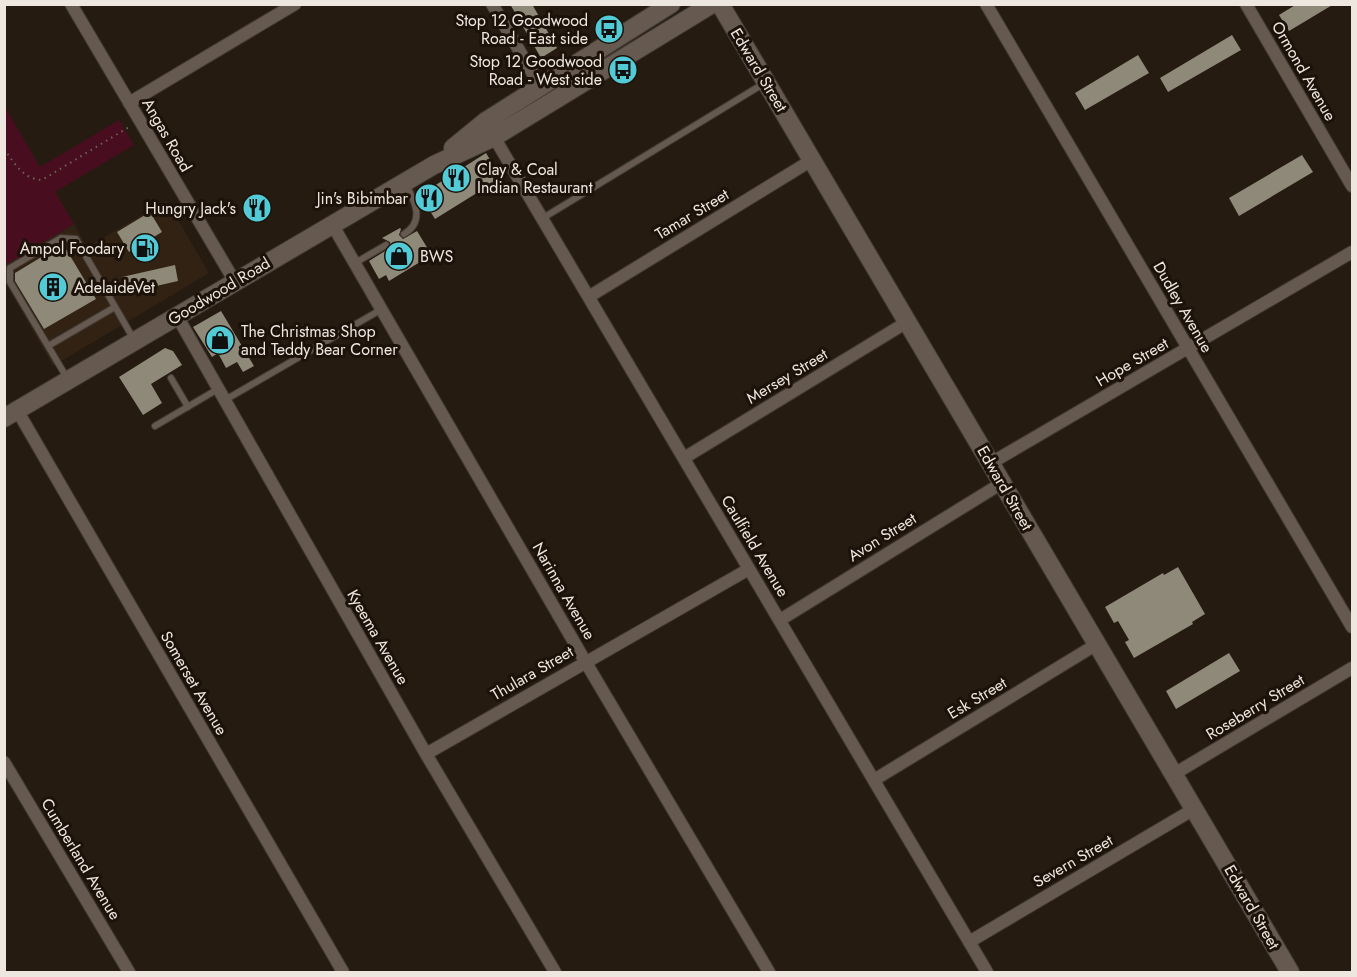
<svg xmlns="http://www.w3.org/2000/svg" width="1357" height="977" viewBox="0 0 1357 977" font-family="Jost,sans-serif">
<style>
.built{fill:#312213}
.green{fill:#480e20}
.building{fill:#8f897a}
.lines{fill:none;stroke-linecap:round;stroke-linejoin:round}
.lane-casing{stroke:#3f3832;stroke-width:8}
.street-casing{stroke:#3f3832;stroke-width:14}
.secondary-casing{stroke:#3f3832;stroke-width:20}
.path{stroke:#6d645b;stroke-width:2;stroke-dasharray:1.5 4.5;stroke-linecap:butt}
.lane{stroke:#66594f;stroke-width:6}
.street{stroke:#66594f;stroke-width:12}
.secondary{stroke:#66594f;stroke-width:18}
.labels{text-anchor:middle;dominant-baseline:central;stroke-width:6;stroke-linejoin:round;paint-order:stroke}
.poi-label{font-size:16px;fill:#eee7e0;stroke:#1c1209;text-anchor:end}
.street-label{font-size:16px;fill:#eee7e0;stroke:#1c1209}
</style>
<rect width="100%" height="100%" fill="#251b11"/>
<path class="built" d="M167 201 209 273 53 366 5 282 4 265 74 224 87 247Z"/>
<path class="green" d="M5 107 40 167 119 120 134 145 55 192 74 224 5 265Z"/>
<path class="building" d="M510 4H532L557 48 541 58Z
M1297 4H1334L1289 31 1279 15Z
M1232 35 1241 50 1168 92 1160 78Z
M1138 55 1149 73 1085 110 1075 93Z
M486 153 501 178 435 219 420 195Z
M1302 155 1313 172 1239 216 1229 198Z
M150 212 162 232 129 252 117 232Z
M400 228 401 229 399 235 403 239 417 231 428 249 422 253 425 259 389 281 386 275 379 279 369 261 390 248V242L382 238Z
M63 244 96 299 44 329 15 281V273Z
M175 265 178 281 126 293 122 277Z
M221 311 254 366 243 372 237 362 226 368 218 353 212 357 193 327Z
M165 348 173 351 182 365 151 384 162 403 143 415 119 377Z
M1178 567 1205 614 1192 622 1193 624 1134 658 1125 642 1129 640 1118 621 1114 623 1105 607 1163 573 1164 575Z
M1229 653 1240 671 1176 709 1166 691Z"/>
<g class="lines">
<g class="lane-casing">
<path id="lane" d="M543 218 763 84
M404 234C425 222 415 201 406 185
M355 263 386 245
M48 346 115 307
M67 378 10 282V268L61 238 76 239 133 338
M171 378 188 407
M225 400 382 309
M155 426 218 389"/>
</g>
<g class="street-casing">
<path id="street" d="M71 4 235 282
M492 4 540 86
M986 4 1352 627
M1246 4 1352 186
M129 103 295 4
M494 137 987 972
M332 224 585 661 769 972
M590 296 812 160
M177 316 426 754 555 972
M17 410 343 972
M684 458 907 322
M991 463 1352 252
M780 620 1002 483
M426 754 749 569
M4 762 129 972
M1174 774 1352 668
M874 780 1097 644
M969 942 1194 809"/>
</g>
<g class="secondary-casing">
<path id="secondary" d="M720 4 1290 972
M453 148 486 121 671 4
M4 418 434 165 494 137 712 4"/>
</g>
<path class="path" d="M4 149C15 164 23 179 42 180L129 127"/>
<use href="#lane" class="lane"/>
<use href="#street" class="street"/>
<use href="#secondary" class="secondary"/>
</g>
<defs>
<g id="bus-disc" transform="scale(1.5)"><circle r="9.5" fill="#52cbd7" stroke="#1c1209"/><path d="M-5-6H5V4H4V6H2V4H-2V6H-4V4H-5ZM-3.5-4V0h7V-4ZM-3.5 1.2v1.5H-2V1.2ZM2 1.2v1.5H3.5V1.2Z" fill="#111"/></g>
<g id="restaurant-disc" transform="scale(1.5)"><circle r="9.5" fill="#52cbd7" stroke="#1c1209"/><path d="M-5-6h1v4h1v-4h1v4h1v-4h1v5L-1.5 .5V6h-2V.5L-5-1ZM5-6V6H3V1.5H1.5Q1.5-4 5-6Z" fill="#111"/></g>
<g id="fuel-disc" transform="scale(1.5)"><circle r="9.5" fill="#52cbd7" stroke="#1c1209"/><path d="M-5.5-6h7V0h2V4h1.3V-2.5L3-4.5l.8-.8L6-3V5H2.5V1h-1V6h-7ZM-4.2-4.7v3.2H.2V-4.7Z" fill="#111"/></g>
<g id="shop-disc" transform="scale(1.5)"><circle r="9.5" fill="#52cbd7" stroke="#1c1209"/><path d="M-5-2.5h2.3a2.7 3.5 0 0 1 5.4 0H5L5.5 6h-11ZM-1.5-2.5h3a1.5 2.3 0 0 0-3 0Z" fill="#111"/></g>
<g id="building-disc" transform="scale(1.5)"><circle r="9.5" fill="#52cbd7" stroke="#1c1209"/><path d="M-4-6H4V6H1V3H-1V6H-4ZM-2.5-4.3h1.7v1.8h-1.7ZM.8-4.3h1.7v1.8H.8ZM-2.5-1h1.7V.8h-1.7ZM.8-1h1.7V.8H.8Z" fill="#111"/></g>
</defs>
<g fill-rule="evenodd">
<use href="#bus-disc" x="609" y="29"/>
<use href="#bus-disc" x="623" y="70"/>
<use href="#restaurant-disc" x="456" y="178"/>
<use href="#restaurant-disc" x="429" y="198"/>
<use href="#restaurant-disc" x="257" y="208"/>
<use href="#fuel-disc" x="145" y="248"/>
<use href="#shop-disc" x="399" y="256"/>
<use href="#building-disc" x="53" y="287"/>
<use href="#shop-disc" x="220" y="340"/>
</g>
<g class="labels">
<g class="poi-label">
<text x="588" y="20">Stop 12 Goodwood<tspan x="588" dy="18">Road - East side</tspan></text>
<text x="602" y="61">Stop 12 Goodwood<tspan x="602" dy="18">Road - West side</tspan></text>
<text x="477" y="169" text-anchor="start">Clay &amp; Coal<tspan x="477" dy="18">Indian Restaurant</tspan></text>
<text x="408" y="198">Jin's Bibimbar</text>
<text x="236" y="208">Hungry Jack's</text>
<text x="124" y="248">Ampol Foodary</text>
<text x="420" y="256" text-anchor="start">BWS</text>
<text x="74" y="287" text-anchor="start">AdelaideVet</text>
<text x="241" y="331" text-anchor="start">The Christmas Shop<tspan x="241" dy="18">and Teddy Bear Corner</tspan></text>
</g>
<g class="street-label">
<text transform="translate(759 70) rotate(59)">Edward Street</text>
<text transform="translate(1304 71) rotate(60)">Ormond Avenue</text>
<text transform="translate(167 135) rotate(60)">Angas Road</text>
<text transform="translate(692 214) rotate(-31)">Tamar Street</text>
<text transform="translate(219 291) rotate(-31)">Goodwood Road</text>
<text transform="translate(1183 307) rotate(60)">Dudley Avenue</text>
<text transform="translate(1132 362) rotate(-30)">Hope Street</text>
<text transform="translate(787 376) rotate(-31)">Mersey Street</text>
<text transform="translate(1005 488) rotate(60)">Edward Street</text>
<text transform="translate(882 537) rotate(-32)">Avon Street</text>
<text transform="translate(755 546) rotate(59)">Caulfield Avenue</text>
<text transform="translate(564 591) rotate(60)">Narinna Avenue</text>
<text transform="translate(378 637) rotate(60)">Kyeema Avenue</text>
<text transform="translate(532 673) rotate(-30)">Thulara Street</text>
<text transform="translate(194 683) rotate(60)">Somerset Avenue</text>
<text transform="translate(977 698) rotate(-31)">Esk Street</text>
<text transform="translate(1255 707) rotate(-31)">Roseberry Street</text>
<text transform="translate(81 859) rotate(59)">Cumberland Avenue</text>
<text transform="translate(1073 861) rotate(-30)">Severn Street</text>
<text transform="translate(1252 907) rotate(60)">Edward Street</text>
</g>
</g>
<rect width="1357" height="977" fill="none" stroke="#eee7e0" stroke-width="12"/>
</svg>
